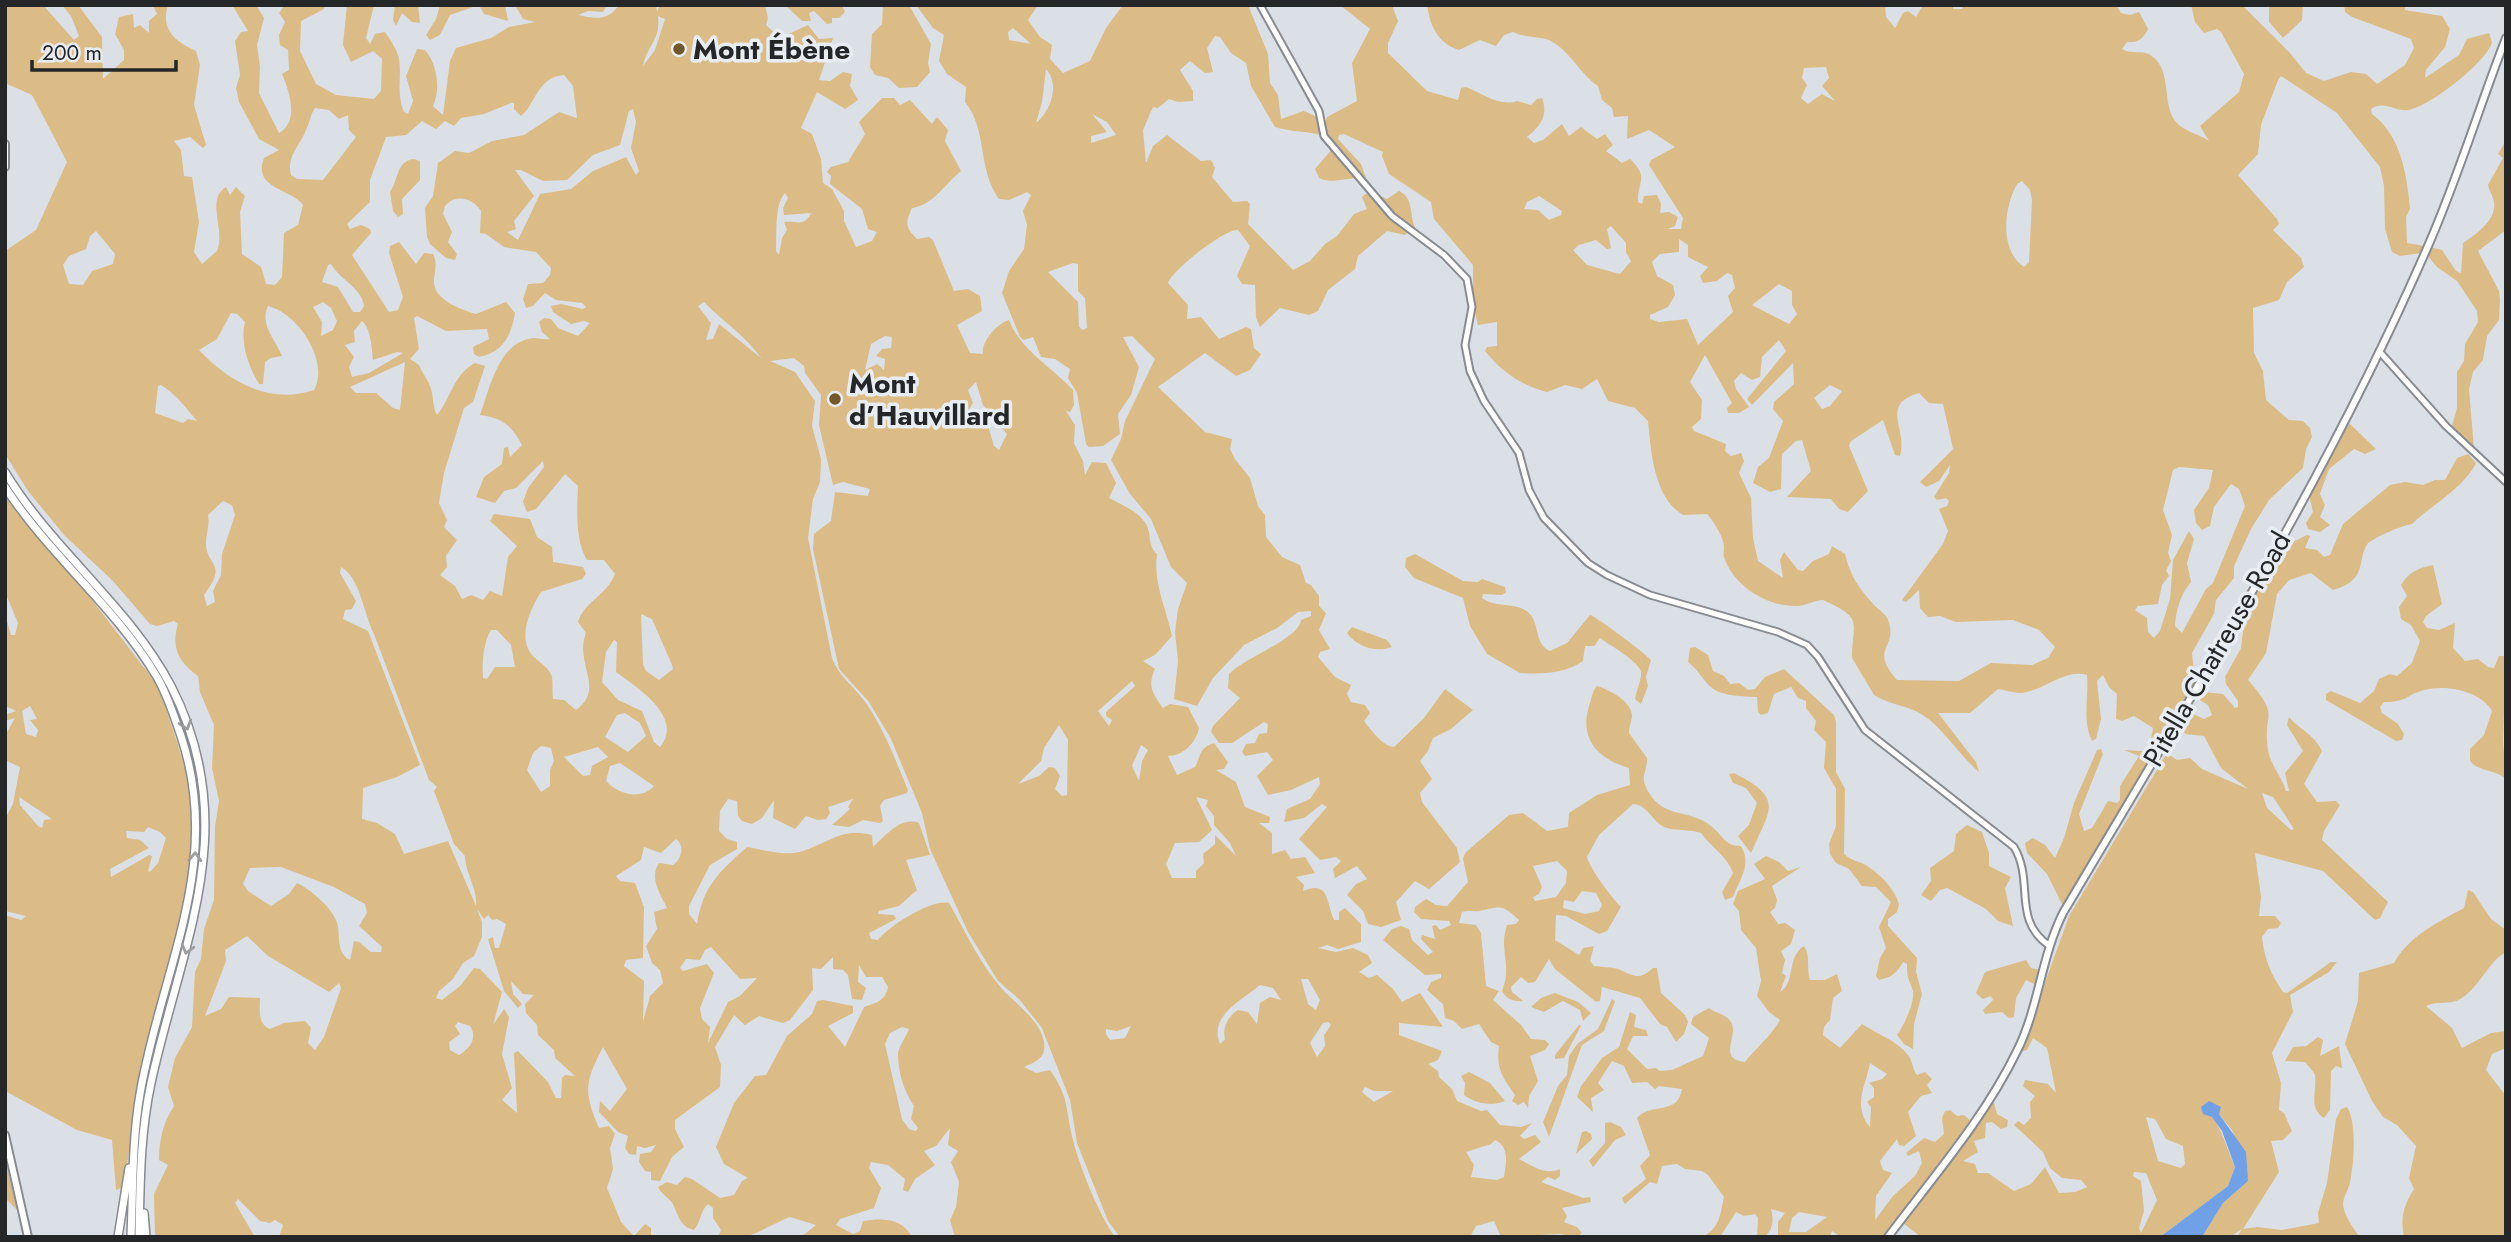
<svg xmlns="http://www.w3.org/2000/svg" width="2511" height="1242" viewBox="0 0 2511 1242" font-family="Jost,sans-serif">
<style>
.green{fill:#dbbc86;fill-rule:evenodd}
.water{fill:#70a0e6}
.lines{fill:none;stroke-linecap:round;stroke-linejoin:round}
.minor-casing{stroke:#878b91;stroke-width:9}
.major-casing{stroke:#878b91;stroke-width:10}
.highway-casing{stroke:#878b91;stroke-width:10}
.minor{stroke:#fff;stroke-width:5}
.major{stroke:#fff;stroke-width:6}
.highway{stroke:#fff;stroke-width:7}
.oneway{stroke:#9c9d9e}
.poi-dot{fill:#72582a;stroke:#e8edf3;stroke-width:2.5}
.labels{text-anchor:middle;dominant-baseline:central;stroke-width:7;stroke-linejoin:round;paint-order:stroke}
.poi-label{font-size:28px;font-weight:bold;fill:#242628;stroke:#e8edf3;text-anchor:start}
.street-label{font-size:28px;fill:#242628;stroke:#e8edf3}
</style>
<rect width="100%" height="100%" fill="#dbe0e6"/>
<path class="green" d="M5 5H43L74 40 79 36 71 16 62 5H78L102 37 103 79 124 60V50L115 34 119 17 133 14 134 28 140 25 149 33V21L157 14 153 5H168C160 30 176 42 196 51L200 65 194 105 206 145 203 148 190 137 174 141 181 150 184 176 192 177 199 222 194 252 202 264 217 251C226 230 205 200 226 187L230 195 236 187 245 196 240 212 242 254 261 267 266 284 275 285 282 277 284 233 298 225 303 205C292 189 252 189 264 158L279 150 259 139 239 102 236 88 240 75 235 41 241 32 248 31 232 5H256L264 18 257 45 260 67 259 93 279 133C300 121 289 91 282 74L289 70 288 50 280 45 279 35 285 22 279 13 285 5H325L324 9 301 21 300 51 316 84 336 95 374 99 381 91 382 59 373 51 351 62 343 45 347 5H374L366 38 370 44 375 34 385 32C390 39 398 51 399 59 402 77 396 93 404 112L408 114 413 101 406 76 417 49 425 50C437 63 441 90 433 106L443 115 450 61 456 48 491 38 509 27 535 22 523 19 515 5H607L603 12 588 11 578 15C595 19 608 21 619 5H656L657 12 660 5H765L768 18 766 25 780 38 808 25 819 39 833 38 819 80 830 81 843 72 852 74 850 86 858 100 845 109 817 92 801 128 812 134 821 159 823 183 832 189 844 211V221L856 247 872 241 877 232 868 229 862 209 830 184 831 176 827 172 831 167 848 162 865 134 859 122 882 98H894L900 105 910 100 932 124 937 117 948 130 945 141 961 171C944 185 933 205 912 208 905 223 905 227 917 239L929 237 933 240 954 291 968 289 980 296 982 311 957 325 970 353 983 354C981 342 997 323 1009 320 1021 351 1051 366 1073 390L1074 405 1070 412 1066 411 1075 425 1074 443 1083 461 1085 475 1092 462 1106 463 1116 483 1109 498C1122 505 1138 511 1146 524 1152 534 1147 545 1157 554 1153 584 1166 607 1172 636L1155 655 1143 661 1155 669C1147 686 1153 694 1163 708L1170 704 1188 707 1199 728C1196 743 1183 756 1168 756L1177 775 1195 767C1202 754 1198 749 1214 743L1228 762 1224 769 1216 770 1236 782 1245 807 1270 817 1269 823H1259L1272 833V854L1285 850 1291 859 1305 857 1315 873 1296 877 1304 885 1303 891C1329 880 1326 901 1334 920H1339V912L1345 908 1361 924V942L1338 949 1327 945 1318 948 1336 952 1353 948 1368 955 1372 963 1359 972 1369 978 1377 975 1393 989 1402 1002 1420 993 1443 1027 1399 1023V1035L1442 1051 1438 1060 1428 1064 1438 1071 1439 1077 1452 1089 1457 1101 1481 1111 1487 1110 1500 1125 1521 1127 1532 1123 1520 1136 1524 1139 1535 1135 1541 1142 1519 1159C1531 1165 1546 1176 1560 1169V1176L1555 1180 1548 1177 1541 1182 1583 1198 1590 1197 1591 1202 1562 1208 1567 1216 1564 1222 1577 1227 1582 1233 1577 1237 1560 1234 1501 1237 1494 1221 1476 1226 1470 1237H1120L1108 1221 1077 1143 1070 1100 1042 1028 1019 999 998 981 968 932 930 849 922 813 891 739 869 702 839 669 813 549 814 534 831 521 835 492 868 496 870 489 843 482 833 485 819 425 821 395 805 373 804 366 794 358 770 361 795 372 815 401 812 426 821 459 820 482 813 499 808 538 832 658C839 677 857 689 868 706 885 732 896 761 908 790L907 793 884 800 880 806 883 821 880 823 863 820 849 827 832 825 850 809 848 807 853 799 828 807 830 813 826 819 818 820 806 816 795 829 773 818 774 800 762 818 752 824 742 821 738 816 737 801 728 799 720 811 719 831 727 839 737 842V849L710 865 689 906V914L697 924C703 886 719 872 747 847 764 850 786 857 803 851 831 842 840 828 872 835L873 847C886 835 901 816 919 823L930 855 906 860 917 890 899 906 879 911 878 914 894 915 896 919 869 933 871 939 878 940C889 926 931 899 949 903 966 933 980 964 1003 990 1017 1005 1048 1026 1044 1051 1042 1060 1031 1064 1024 1067L1036 1073 1050 1070C1069 1098 1065 1105 1072 1136 1078 1163 1099 1215 1115 1237H955L950 1220 956 1207 959 1182 951 1162 958 1151 948 1145 950 1128 936 1146 924 1151 935 1165 915 1179 908 1192 903 1190 905 1179 888 1165 871 1162 869 1168 881 1188 874 1208 840 1219 836 1225 853 1234 860 1231 863 1221C883 1218 902 1218 912 1237H801L816 1225 790 1217C775 1223 762 1231 748 1236 740 1239 726 1237 718 1237L721 1230 713 1218V1208L708 1204C700 1211 701 1222 694 1230 680 1227 678 1215 673 1204 669 1198 661 1194 658 1187L667 1182 677 1185 685 1177 692 1179 720 1198 734 1195 742 1181 748 1178 724 1164 716 1147 734 1103 755 1076 766 1075 787 1036 812 1014 817 1001 823 1000 853 1006V1013L828 1026 845 1047 864 1007C875 1003 885 1002 888 987L882 977H866L859 965 858 982 866 988 862 1000 852 999 848 975 843 970 833 969V957L821 969 812 968 813 990 790 1020 783 1023 759 1016 745 1025 734 1015 715 1047 721 1065 720 1087 675 1120V1129L684 1147 672 1157 660 1181 651 1180V1172L645 1171 639 1162 640 1154 651 1152 656 1145 645 1148 637 1146 636 1155 629 1154 625 1148 628 1136 618 1132 599 1112 600 1101 610 1111 627 1089 603 1047C585 1082 583 1091 599 1128L609 1126 615 1134 610 1148 613 1169 607 1188 621 1222 634 1236 645 1224 651 1228V1237H279L283 1225 275 1220 270 1223 260 1221 238 1199 235 1203 255 1237H155L154 1194 168 1165 159 1160C159 1141 163 1122 174 1106L168 1087 175 1058 192 1027 195 972 201 959 204 929 214 900 215 826 219 801 212 768 214 725 200 692 198 676C178 662 171 647 178 624L174 621 157 626 150 624 112 580 65 536 28 491 5 454V251L36 230 67 162 32 95 5 83ZM658 16 665 19 655 50 643 66C647 45 661 40 658 16ZM564 75 573 86 577 118 559 112 524 135 492 141 469 153 455 151 438 163 433 196 425 208 427 237 430 244 446 258 455 260 457 254 448 242 452 232 443 214 445 206C456 193 473 198 481 211L480 233 486 234 504 247 536 252 551 268 550 275 543 283 528 284 523 299 526 308 533 306 545 293 556 300 582 303 586 307 583 309 561 304 551 306 553 312 571 324 584 321 590 323 578 336 558 328 551 319 544 318 539 322 542 332 550 339C543 340 539 338 533 338 498 342 490 389 480 415 503 418 512 426 522 445L510 457 508 447 504 448 502 464 484 477 476 497 495 503 504 491 516 488 543 461 544 467 528 488 523 502 527 512 536 509 565 474 578 486C577 509 575 540 587 560H604L615 574C607 595 584 602 578 622L586 633C574 664 606 688 576 710L564 700 553 699C552 692 553 684 552 677 549 667 541 664 534 657 516 639 530 610 541 592L582 579 586 574 583 567 553 562 552 547 537 537 530 519 494 514 490 521 517 546 508 557 502 596 490 591 483 600 471 595 462 599 455 586 440 575 447 567 446 556 457 540 444 527 447 520 439 503 444 473 464 408 473 402 485 366 475 363C453 375 451 398 437 415 432 406 434 396 430 386 427 378 422 373 419 365L410 359 419 349 414 318 417 316 446 331 487 329 489 339 473 347 474 354 479 357C503 352 511 336 515 313L506 302 476 314C462 310 434 300 434 282 434 272 438 264 433 254L424 253 416 264 399 242 390 246 389 253 403 297 398 310 389 312 352 255 371 233 370 229 361 225 350 229 347 224 370 202V180L386 137 406 135 422 121 436 129 445 121 454 126 461 118 484 114 511 103H514V109L521 116C536 104 537 77 564 75ZM315 108 329 110 339 119 348 115 349 130 356 137 323 180 297 179 291 175C286 156 300 146 306 130 310 122 310 115 315 108ZM633 109 636 122 631 148 639 171 636 175 626 157 593 171 571 189 540 194 518 240 507 232 516 229 514 221 534 196 515 170H521L543 181 567 180 593 155 620 145 629 111ZM785 193 788 198 783 208 784 215 811 213C804 228 796 220 784 222L787 230 782 238 779 255 776 251C777 235 774 205 785 193ZM96 231 115 254 113 264 92 271 83 285 69 284 63 265 69 256 86 249 90 236ZM331 264C340 280 362 288 364 306L360 312H353L338 287 322 282 328 265ZM323 302 331 308 337 321 333 330 321 336 322 322 313 307ZM704 302C723 322 744 334 761 358L719 324 713 339 706 340 711 323 698 306ZM268 306C297 313 330 360 314 390 270 405 229 382 199 350L217 339 231 313 237 314 245 322C240 343 248 365 259 384H263L265 362 271 358 282 356C276 340 259 325 268 306ZM362 321C371 328 372 350 373 360L397 352 403 353 369 373 352 377 349 367 354 357 345 345 355 342 354 331ZM885 336 892 337 891 348 882 349 876 356 885 359 884 370 877 364 865 370 871 344ZM405 362 400 410 393 408 376 393H356L350 387ZM976 382 983 405 1007 434 999 450 994 446 985 416 969 410 973 403 968 390ZM161 385C177 395 185 407 197 421L188 419 183 423 155 413 158 386ZM223 501 232 505 235 515 222 554 221 575 213 591 215 602 207 606 204 595C229 561 206 567 206 543 206 533 210 526 208 515ZM341 567C360 577 364 615 374 634L429 780 437 787 434 791 454 844 465 856C465 873 478 889 476 906L448 841 404 854 395 834 377 823 362 819 363 788 397 777 420 765 368 631 343 619 345 610 352 609 356 601 340 573ZM641 614 652 619 672 665 673 669 659 680 646 671 643 664ZM491 630H497L511 645 515 667H495L487 679 483 678C482 664 483 643 491 630ZM614 640 617 642 616 672C635 686 685 717 660 747L654 742 642 711 618 700 602 682 606 652ZM1132 681 1135 686 1106 712V716L1112 720 1109 726 1098 711ZM625 713 640 723 646 736 628 752 605 737 617 715ZM1059 725 1068 740 1067 795 1062 796 1055 789 1060 776 1055 768 1049 767 1039 776 1018 784 1041 761 1044 748ZM1141 745 1148 750 1142 761 1139 781 1132 766ZM541 746 551 748 554 761 550 770V786L541 792 527 770 533 753ZM598 747 608 757 592 766 590 775 583 776 564 757ZM620 763 654 786C641 801 618 794 606 781L610 766ZM1196 797 1208 800 1206 806 1214 816V825L1230 843 1236 856 1215 835V844L1203 854 1204 863 1196 871V878H1172L1166 864 1175 843 1199 842 1212 830ZM676 839C685 845 682 859 673 865L659 863C649 878 660 894 667 908L654 912 657 929 646 946 652 963 660 970 663 983 650 996 643 1022 644 981 624 966 626 960 643 958 644 907 635 883 620 881 616 876 641 860 644 847 661 853ZM281 867 334 887 365 904 367 913 359 926 382 947 381 952H371L359 942 354 941 350 960C334 951 342 934 336 920 330 906 311 890 297 883L289 894 271 906 248 891 243 884 250 868ZM477 909 484 919 488 915 492 920 497 919 506 924 499 948H495L493 937 488 939 504 991 518 1008 522 1004 513 994 511 981 523 994 534 995 525 1004 526 1013 537 1025 538 1035 554 1050 555 1058 575 1076 565 1075 562 1078 561 1098H556L548 1082 518 1051 514 1053 517 1113 502 1100 512 1088 502 1054 509 1017 504 1009 493 1025 502 992 480 969 474 968 460 986 442 1000 436 998 439 991 453 979 463 963 474 956 482 937V922ZM247 936 268 956 329 992 339 983 341 988 324 1037 315 1050 308 1043 311 1028 305 1021 284 1023 270 1029C257 1024 260 1009 260 998L229 997 221 1009 205 1016 226 961 225 950ZM711 947 740 979 757 978 740 996 728 1002 708 1043 710 1027 702 1019 700 1008 714 973 707 964 683 971 680 968 686 959 700 960 705 950ZM1301 979H1308L1320 1000 1316 1010 1308 1004ZM1260 985 1273 988 1281 1000 1270 997 1260 1003 1257 1024 1248 1012 1238 1010C1228 1016 1222 1028 1225 1039L1220 1044C1208 1015 1243 1000 1260 985ZM458 1022 470 1026C478 1038 470 1048 459 1055L450 1050 449 1042 460 1034 455 1026ZM1328 1022 1331 1025 1324 1035 1325 1046 1317 1057 1310 1043 1323 1023ZM1131 1026 1125 1038 1110 1040 1106 1034V1029L1117 1031ZM902 1027 909 1029C906 1037 898 1048 898 1054 898 1073 904 1091 914 1106L911 1119 918 1128 916 1131 909 1129 902 1119 885 1044 890 1033ZM1365 1087 1374 1091H1393L1374 1102 1362 1092ZM1495 1140C1510 1147 1506 1163 1504 1177L1497 1180 1471 1177 1474 1165 1466 1152 1491 1144Z
M395 5H418L420 23 412 22 402 13 396 26 393 20Z
M440 5H479L450 15 440 35 430 40 426 35 436 19Z
M479 5H505L508 21 484 14Z
M785 5H842L845 12 839 18H832V23L827 24 814 11 809 13 811 21H802Z
M883 5H909L931 44 928 63 930 72 917 87 899 88 888 78 875 75 870 67 872 34 882 24Z
M916 5H1038L1028 20 1040 37 1052 45 1050 59 1063 73 1090 61 1106 28 1123 5H1248L1268 54 1270 83 1278 95 1281 119 1304 111 1326 121 1327 117 1357 101 1352 63 1370 29 1340 5H1392L1398 21 1388 43V53L1427 91 1458 100 1461 88 1466 87C1483 94 1501 107 1517 101L1531 105 1537 99 1542 98C1549 117 1539 127 1527 137L1534 143 1543 140 1562 124 1569 136 1581 127 1597 139 1605 134 1613 145 1606 151 1622 163 1630 159C1650 178 1637 182 1638 202L1642 204 1644 196 1657 195 1661 204 1660 213 1669 212 1678 217 1675 226 1668 229H1681L1683 218 1649 165 1651 160 1675 147 1649 130 1627 139 1628 116 1614 117 1612 108 1602 100 1598 86C1580 74 1571 52 1551 41 1542 36 1525 38 1513 32L1504 35 1496 46 1480 40 1459 50C1437 43 1430 25 1427 5H1885L1886 17 1895 28 1903 13 1908 11 1916 17 1923 5H1953V9H1962L1964 5H2116L2121 13 2130 15 2139 12 2148 29C2143 39 2139 43 2127 42L2122 49C2132 55 2143 49 2152 56 2173 72 2161 104 2176 122 2185 132 2199 134 2209 141L2200 126 2239 92 2244 74 2221 32 2217 29 2204 33 2195 22 2191 5H2242L2290 53 2306 73 2324 81 2351 72 2366 74 2377 84 2405 65 2414 48 2411 39 2352 17 2345 12 2344 5H2405V10L2442 16 2450 29 2445 47 2426 70 2425 78 2459 55 2467 39 2489 33 2492 42C2488 61 2428 108 2408 110 2395 112 2384 100 2371 109L2372 114C2401 135 2407 175 2410 209L2406 217 2407 243 2424 246 2421 253 2400 256 2392 252 2385 229 2384 186 2380 167 2337 113 2281 76 2278 80 2261 125 2258 154 2238 175 2277 219 2279 224 2273 230 2301 258 2304 267 2287 282 2279 300 2253 308 2254 353 2263 371 2266 400 2289 420 2303 421 2310 428 2312 437 2306 449 2303 468 2269 500 2251 529 2234 566V578L2216 600 2214 614 2192 653 2195 686 2163 746 2150 744 2153 728 2134 716 2122 721 2116 719 2117 694 2109 687 2103 675 2097 681 2101 719 2096 739 2092 741C2082 721 2089 697 2087 675 2064 668 2044 691 2021 693 2014 693 2005 690 1998 689L1970 713H1938L1976 762 1979 772C1960 756 1942 727 1924 716 1909 705 1889 705 1874 695L1852 658C1852 621 1865 619 1823 600 1814 600 1806 606 1797 606 1768 607 1734 587 1724 557 1723 554 1724 551 1724 547 1724 538 1713 520 1707 514L1683 515C1654 498 1651 452 1648 421L1635 408 1608 401 1597 379 1582 389 1565 385 1547 392C1522 386 1502 372 1485 351L1487 347 1497 346V322L1478 325 1473 303V265L1434 219 1431 202 1389 174 1382 156 1383 152 1344 134 1339 135 1338 139 1361 164 1366 178C1351 176 1330 185 1319 178L1315 169 1333 148V140C1311 129 1298 134 1275 127L1251 86 1246 63 1231 53 1220 37 1215 36 1207 48 1213 72 1205 73 1190 61 1180 70 1193 91V101L1178 102 1169 99 1158 108 1153 107 1143 130 1146 163 1153 146 1167 135 1201 161 1211 160 1215 168 1212 177 1233 202 1247 201 1250 204 1248 224 1293 270 1310 261 1325 244 1337 236 1354 214 1367 209 1362 197C1370 189 1378 195 1387 199L1399 191C1414 198 1409 214 1415 227L1405 235 1387 231 1358 256 1355 269 1328 290 1318 311 1309 315 1280 308 1260 327 1256 318 1255 285 1242 284 1237 276 1250 246 1238 230C1226 228 1172 270 1168 283L1188 305 1187 319 1201 317 1219 339 1246 327 1251 329 1254 348 1261 354 1250 370 1236 376 1205 353 1158 387 1205 432 1232 439 1230 449 1235 459 1250 478 1258 506 1265 515 1266 537 1282 557 1300 565 1306 583 1311 585 1319 596V606L1326 613 1319 630 1330 649 1320 652 1318 657 1335 677 1351 685 1347 694 1351 702 1365 705 1370 713 1364 721C1372 731 1381 745 1394 747L1424 718 1445 689 1473 710 1451 729 1433 738 1428 751 1420 761 1432 779 1420 793 1422 802 1457 848 1460 862 1429 889 1415 881 1396 902 1401 920 1381 927 1368 924 1363 911 1347 895 1356 884 1367 879 1357 866 1335 878 1333 869 1341 861 1336 857 1320 860 1299 839 1327 807 1322 804 1304 818 1284 822 1287 809 1310 799 1320 784 1319 777 1291 790 1268 795 1257 776 1273 760 1267 752 1245 756 1242 752 1246 744 1255 743 1259 734 1267 733 1268 724 1264 722 1232 743H1219L1211 732 1213 726 1240 698 1228 688 1229 674C1245 657 1299 639 1301 620L1311 616V611L1298 612 1277 628 1244 645 1213 678 1197 706 1174 699 1178 661 1175 632 1178 609 1187 583 1171 567 1151 519 1130 494 1111 460 1121 439 1125 421 1155 359 1132 336 1123 337 1139 367 1131 395 1118 414 1120 434 1103 446 1089 447 1086 444 1077 393 1068 378 1070 369 1055 359 1041 357 1033 337 1024 340 1020 337 1002 293 1009 271 1024 249 1027 225 1023 211 1031 195 1027 192 1009 200 999 199C977 169 988 130 965 102L966 87 947 74 939 61 944 35 933 28ZM1013 28 1031 44 1009 40 1008 32ZM1826 67 1829 78 1822 86 1835 101 1822 94 1808 104 1801 98 1807 85 1802 78 1804 68ZM1046 69C1060 84 1051 111 1036 123L1042 102ZM1092 114 1107 122 1116 135 1091 143V136L1107 132ZM2022 181 2030 190 2032 200 2029 262 2024 267C1999 250 2004 207 2017 184ZM1539 196 1562 211 1561 215 1549 220 1538 210 1524 209 1527 202ZM1611 226 1626 243V252L1631 261 1620 274 1587 265 1573 250 1579 245 1596 240 1607 249 1611 248 1607 229ZM1679 239 1688 245V257L1708 267 1700 276 1703 283 1717 281 1727 273 1732 275 1735 288 1728 296 1733 312 1698 345 1687 319 1659 322 1650 319V315L1668 307 1675 295 1673 285 1657 276 1652 262 1660 254 1679 252ZM1073 263 1078 264V291L1085 298 1087 328 1083 330 1079 327 1078 302 1048 272ZM1779 284 1792 291V305L1797 314 1789 324 1752 305ZM1779 340 1786 351 1747 399 1752 405 1793 363 1794 384 1774 402 1773 409 1783 421 1769 458 1758 467 1753 483 1770 492 1781 489 1782 454 1796 441 1802 440 1811 471 1787 497 1831 499 1839 509 1848 512 1868 491 1849 446 1851 441 1883 420 1895 455 1900 456C1908 428 1879 405 1919 393L1929 403 1943 404 1953 449 1920 482 1926 487 1939 481 1950 465 1949 473 1934 497 1937 500 1946 498 1949 501 1947 506 1939 509 1948 531 1943 544 1902 600 1906 602 1919 590 1920 608 1928 617 1940 616 1956 622 2013 620 2039 630 2055 647 2048 658 2032 665 1991 663 1959 681 1897 680C1868 648 1899 648 1888 620 1886 614 1879 610 1874 605 1859 588 1850 576 1845 554L1832 546 1829 554 1813 561 1803 571 1798 570 1784 552 1780 560 1783 578 1758 561 1753 538 1751 498 1739 473 1744 461 1741 453 1731 456 1725 451 1726 444 1694 431 1692 427 1701 419 1702 400 1690 382 1705 355 1732 403 1727 408 1728 413H1739L1749 407 1736 389 1734 381 1741 373 1752 380 1760 377 1762 357ZM1830 385 1842 391 1830 406 1822 409 1814 398ZM2179 467 2213 470 2209 488 2194 510 2196 523 2202 530 2210 526 2214 507 2231 484 2239 489 2245 506 2213 583 2206 589 2182 633 2175 626C2176 610 2180 595 2191 582L2187 563 2194 539 2189 531 2173 560 2170 599 2160 631 2154 638 2148 632 2147 618 2135 610 2138 606 2158 604 2162 585 2169 576 2166 570 2171 561 2168 553 2172 535 2163 510 2173 470Z
M2269 5H2303L2302 20 2283 38 2269 22Z
M2506 140V230L2478 251 2499 291 2500 300 2499 320 2487 336 2483 360 2473 372 2469 389 2474 449 2452 426 2457 408V372L2464 361 2465 344 2478 322 2477 311 2457 281 2437 267 2427 255 2430 247 2442 250 2456 271 2461 273 2463 243C2476 234 2497 220 2494 202 2493 196 2489 190 2488 185L2503 158 2498 154Z
M414 159 420 161V180L402 199 403 214 398 217 393 211 390 192C399 179 396 161 414 159Z
M2348 422 2376 449 2365 454 2354 449 2329 469 2320 494 2325 505 2320 517 2330 525 2320 532 2308 529 2306 523 2313 512 2309 495Z
M2468 454 2476 463C2464 488 2430 506 2412 524 2400 526 2378 536 2368 543 2356 560 2369 580 2333 590L2311 573 2289 580 2277 594 2266 653 2248 680C2282 719 2262 710 2268 750 2270 764 2282 777 2286 791H2289L2285 773 2303 751 2287 725 2289 717C2300 730 2314 734 2322 751L2304 784 2317 802 2336 801 2340 805 2324 831 2322 840 2388 902 2380 918 2375 920 2323 871 2255 853 2261 897 2259 916H2275L2281 923 2278 928 2268 929 2262 937C2264 958 2271 975 2283 992L2287 993 2331 962H2337L2329 972 2290 995 2293 1012 2272 1053 2281 1083 2279 1110 2284 1113 2292 1131 2283 1140 2271 1141 2279 1172 2243 1229 2257 1227 2282 1230 2319 1223 2318 1213 2327 1183 2336 1119 2341 1109 2347 1107C2357 1122 2354 1164 2350 1182 2349 1189 2344 1195 2343 1203 2343 1214 2353 1228 2360 1237H2237L2242 1229 2230 1237H2202L2223 1203 2248 1181 2232 1130 2219 1114 2212 1116C2223 1132 2227 1149 2235 1167L2228 1186 2160 1237H1921L1903 1223 1991 1102 1994 1103 1997 1114 2008 1120 2007 1127 2001 1129 1992 1122 1986 1123 1985 1138 1974 1141 1978 1152 1963 1161 1975 1164 1978 1173H1988L2014 1191 2031 1184 2045 1167 2059 1193 2075 1192 2087 1187 2081 1180 2062 1178 2050 1168 2043 1152 2014 1125 2018 1121 2024 1125 2031 1118 2030 1102 2035 1096 2023 1086 2025 1080 2048 1084 2056 1093 2047 1048 2033 1038 2027 1050 2020 1052 2069 916 2167 753 2177 760 2190 758 2202 769 2248 789 2221 768 2204 736 2185 734 2183 729 2193 714 2204 719 2212 715 2208 705 2200 700 2204 692 2223 694 2235 708 2238 707V701L2226 684 2225 677 2241 648 2245 614 2281 548 2307 535 2310 536 2305 548 2317 550 2324 557 2330 555 2343 524 2390 485 2405 482 2423 485 2435 480H2445L2457 458ZM2262 793 2273 797 2294 829 2291 830 2267 808ZM2146 1117 2155 1119 2166 1139 2183 1146 2185 1164 2181 1168 2158 1161ZM2134 1172 2146 1173 2157 1200 2141 1233 2139 1228 2144 1211 2141 1181 2133 1176Z
M5 487 159 687 188 776 194 858 175 953 141 1065 124 1187 116 1190 112 1140 77 1130 5 1091V915L21 920 26 916 5 911V819L13 804 20 767 5 760 6 734 15 718 5 721V715L16 711 5 706V614L11 635H15L18 623 5 592ZM30 706 37 719 30 720 38 730 36 737 26 734 22 711ZM19 797 52 819 44 820 42 828 38 826 20 805ZM148 827 160 832 166 838 158 863 150 872 148 871 152 856 149 855 111 877 110 869 149 848 140 840 127 838 126 831 144 832Z
M1415 554 1463 581 1478 582 1482 579 1505 587 1506 592 1502 595 1483 594 1482 598C1497 609 1516 601 1529 613 1540 624 1534 644 1550 651L1567 643 1590 615C1597 617 1646 654 1651 660L1646 677 1648 686 1641 704 1635 699C1636 691 1642 679 1641 672 1640 662 1608 644 1600 638L1594 646H1585L1583 661C1564 674 1541 674 1520 673L1487 654 1470 626 1463 598 1414 578 1405 567 1406 558Z
M2433 565 2442 604 2426 616 2423 622 2427 628 2439 630 2455 623 2453 648 2465 661 2478 659 2488 667 2494 668 2499 656H2506L2503 741 2506 779C2495 769 2479 772 2470 761V749L2484 735 2492 711C2481 691 2446 684 2424 690 2405 695 2409 702 2384 702L2380 707 2382 713 2398 724 2404 734 2402 740 2396 741 2326 700V694L2331 691 2360 703 2374 691 2379 679 2390 674 2397 676 2412 663 2420 641 2411 625 2401 619 2399 607 2407 596 2401 585C2409 572 2418 568 2433 565Z
M1352 627 1387 640 1392 647C1377 653 1357 647 1347 633Z
M1695 647 1708 655 1713 671 1724 676 1730 684 1739 683 1748 690 1755 689 1765 677 1784 669 1834 715 1836 722V772L1845 789 1844 854C1852 862 1862 861 1870 868 1882 876 1896 891 1899 905L1897 912 1888 919V926L1917 958 1916 972 1922 994 1914 1024 1913 1049 1904 1044 1897 1035C1904 1025 1915 1003 1913 991 1909 977 1907 981 1907 964L1903 962C1897 973 1892 977 1879 980L1876 976 1880 958 1886 948 1879 927 1891 902 1876 887 1862 886 1849 869 1836 863 1830 854 1829 844 1836 826V789L1824 768 1826 742 1814 730 1816 721 1806 708V701L1798 698 1791 687 1774 694 1768 713 1761 715 1758 712 1757 697C1743 696 1724 697 1712 688 1703 681 1699 670 1688 662L1690 648Z
M1597 686C1610 690 1631 701 1632 715 1632 721 1629 726 1629 733L1647 758C1648 768 1641 775 1645 785 1660 821 1688 807 1711 826 1723 835 1724 846 1741 846 1752 864 1740 879 1733 897L1725 900 1722 892 1733 873C1728 857 1711 847 1701 833 1687 828 1669 833 1658 823 1650 815 1644 804 1633 804L1599 835 1587 857C1590 869 1612 898 1621 907L1607 931 1599 934 1566 916 1556 915 1555 940 1579 955 1583 948 1594 946 1590 961 1594 966C1602 967 1611 967 1618 969 1635 976 1638 981 1653 968H1657L1661 993 1685 1015 1688 1022 1684 1034 1676 1042 1667 1027 1660 1024 1640 998 1602 987 1600 1001 1596 1002 1555 969 1549 959 1535 982 1528 983 1521 977 1511 987 1512 992 1523 1001C1514 1002 1506 999 1502 991 1513 965 1498 950 1507 925L1516 924 1519 920C1501 903 1500 907 1479 911 1473 912 1468 910 1462 912L1459 923 1476 925 1481 933 1486 986 1499 991 1493 1000 1521 1025 1531 1039 1545 1040 1549 1044 1545 1050 1530 1056 1538 1081 1529 1096 1528 1108 1524 1102 1518 1105 1512 1101 1515 1095C1502 1076 1496 1069 1499 1046L1491 1042 1479 1024 1462 1029 1454 1021 1445 1018 1443 1004 1427 990 1431 982 1441 978V974L1425 975 1383 940 1392 929 1401 926 1409 929 1412 940 1428 955 1433 952 1421 939 1422 935 1435 939 1432 926 1436 925 1440 930 1451 925 1449 921 1421 919 1414 912 1415 907 1426 899 1436 905 1447 906 1468 882 1463 859 1465 853 1509 815 1523 813 1547 831 1568 827 1569 813 1597 795 1630 785 1629 768C1598 759 1579 739 1589 706 1592 698 1592 691 1597 686ZM1557 861 1567 871 1566 883 1556 897 1535 901 1533 897 1539 894 1542 887 1533 866ZM1582 891 1596 893 1602 905 1599 911 1585 914 1563 908 1564 900 1574 902Z
M2101 749 2103 754 2079 814 2084 831 2092 828 2108 801 2117 803 2120 800V786L2139 756 2124 750 2158 752 2067 904H2062L2047 874 2027 853 2025 843 2033 838 2045 845 2055 858 2064 838 2074 803 2097 750Z
M1734 773C1786 799 1769 810 1751 853L1738 836 1749 825 1757 803 1746 788 1733 783 1729 774Z
M1967 825 1982 832 1989 853V866L2011 877 2005 888 2013 926 1998 921 1986 909 1947 888 1940 890 1931 901 1921 895 1931 881 1930 868 1954 851 1956 834Z
M1766 856 1779 862 1788 871 1801 867 1772 886 1777 900 1775 908 1770 912 1778 924 1785 923 1795 930 1791 944 1781 951 1785 960 1782 973 1786 976 1780 992C1796 983 1786 957 1804 946 1811 956 1806 968 1810 980H1825L1837 974 1842 991 1833 998 1830 1020 1824 1027 1823 1035 1840 1048 1862 1024C1878 1035 1895 1039 1908 1055 1913 1061 1912 1069 1917 1075L1925 1072 1932 1079 1927 1085 1932 1093 1921 1096 1908 1112 1916 1136 1904 1146 1899 1145 1897 1139 1880 1161 1883 1170 1892 1173 1876 1196 1875 1220 1893 1196 1915 1176 1922 1163 1919 1151 1908 1156 1906 1153 1924 1138 1935 1142 1944 1134 1942 1118 1945 1111 1950 1110 1957 1116 1964 1115 1971 1121 1961 1138 1883 1237H1841L1832 1231 1830 1237H1778V1222L1785 1213 1771 1209C1774 1220 1773 1229 1765 1237H1757L1758 1218 1755 1214 1744 1216 1736 1212 1720 1237H1702C1720 1228 1720 1215 1724 1197L1708 1175 1702 1171 1685 1169 1677 1164 1662 1166 1657 1184 1650 1182 1625 1204 1622 1198 1646 1179 1640 1166 1650 1155 1637 1118C1651 1102 1678 1116 1682 1089L1659 1086 1655 1089 1647 1082 1632 1083 1624 1066 1612 1061 1598 1083 1604 1090 1591 1098 1593 1112 1577 1097 1581 1086 1602 1058 1619 1047 1630 1012 1636 1015 1634 1027 1646 1030 1648 1036H1633L1627 1049 1647 1069 1656 1068 1660 1071 1672 1070 1703 1056 1709 1038 1691 1024 1693 1017 1709 1008C1716 1014 1728 1014 1732 1024 1737 1039 1718 1059 1745 1062 1756 1048 1771 1036 1780 1020L1769 1012 1757 996 1761 981 1756 948 1741 930 1739 911 1733 904 1738 891 1765 879 1754 864ZM1870 1063 1887 1074 1882 1079 1869 1083 1874 1088V1097L1867 1102 1871 1107 1870 1127C1852 1106 1866 1085 1870 1063ZM1799 1212 1827 1217 1806 1232H1789L1792 1218Z
M2468 890 2473 892 2491 919 2506 930V952C2488 962 2481 985 2462 998 2450 1006 2438 1000 2426 1006L2452 1028 2462 1048 2491 1033 2506 1031V1048L2492 1054 2486 1070 2506 1096V1237H2404C2400 1217 2404 1205 2414 1189L2409 1178 2416 1146 2397 1125 2383 1117 2372 1101 2345 1044 2358 1001 2359 973 2394 963C2408 937 2438 922 2464 908Z
M2026 960 2031 968 2040 970 2036 985 2026 980 2016 998 2014 1017 2009 1018 2002 1012 1985 1014 1983 1010 1993 1000 1991 996 1983 999 1976 993 1985 972Z
M1555 993 1578 1002 1591 1013 1583 1021 1580 1010 1563 1001 1544 1012 1531 1007 1541 998Z
M1612 999 1615 1001 1604 1031 1582 1045 1549 1137 1543 1122 1558 1086 1567 1075 1569 1056 1577 1044 1598 1029Z
M1579 1025 1581 1026 1564 1058 1555 1059V1055Z
M2318 1037 2323 1040 2320 1056 2339 1046 2342 1068 2336 1066 2331 1071 2330 1110 2324 1118C2308 1108 2317 1091 2315 1076 2314 1071 2308 1066 2305 1062L2285 1061 2293 1047 2306 1046Z
M1469 1072 1490 1083 1505 1101C1491 1107 1475 1103 1464 1095L1465 1083 1461 1076Z
M1610 1122 1621 1127 1626 1135 1615 1140 1593 1167 1589 1161 1605 1143V1123Z
M1586 1131 1591 1134 1592 1139 1576 1154 1582 1132Z
M5 1162 21 1214 5 1198Z"/>
<path class="water" d="M2209 1101 2221 1107 2219 1114 2246 1152 2248 1181 2223 1203 2202 1237H2160L2228 1186 2235 1167 2222 1131 2212 1117 2203 1114 2201 1107Z"/>
<g class="lines">
<g class="minor-casing">
<path id="minor" d="M1260 5 1319 111 1324 136 1392 216 1444 255 1467 279 1472 307 1465 345 1470 371 1484 401 1519 453 1529 490 1544 518 1588 563 1607 575 1650 595 1778 632 1807 645 1818 657 1865 730 2014 847C2035 882 2011 920 2050 946
M2379 351 2446 426 2506 482"/>
</g>
<g class="major-casing">
<path id="major" d="M5 144V167
M5 1135 28 1237
M1888 1237C1933 1177 1984 1119 2017 1051 2039 1007 2041 957 2063 913 2192 695 2327 479 2428 246 2458 178 2479 107 2506 38"/>
</g>
<g class="highway-casing">
<path id="highway" d="M5 472C52 550 129 606 171 686 244 828 181 944 151 1083 140 1134 140 1185 139 1237
M5 487C49 555 116 607 157 677 168 696 174 716 181 736 224 865 161 970 140 1094 132 1141 133 1189 131 1237
M144 1213 146 1237
M118 1237 129 1168"/>
</g>
<use href="#minor" class="minor"/>
<use href="#major" class="major"/>
<use href="#highway" class="highway"/>
</g>
<defs><path id="oneway-chevron" d="M-2-3.5L2.5 0L-2 3.5" fill="none" stroke-width="1.6" stroke-linecap="round" stroke-linejoin="round" transform="scale(1.75)"/></defs>
<g class="oneway">
<use href="#oneway-chevron" transform="translate(186 725) rotate(72)"/>
<use href="#oneway-chevron" transform="translate(195 857) rotate(-88)"/>
<use href="#oneway-chevron" transform="translate(187 949) rotate(106)"/>
</g>
<g class="poi-dot">
<circle cx="679" cy="49" r="7"/>
<circle cx="835" cy="399" r="7"/>
</g>
<g class="labels">
<g class="poi-label">
<text x="693" y="49">Mont Ébène</text>
<text x="849" y="383">Mont<tspan x="849" dy="32">d’Hauvillard</tspan></text>
</g>
<g class="street-label">
<text transform="translate(2217 649) rotate(-60)">Pitella Chatreuse Road</text>
</g>
</g>
<rect width="2511" height="1242" fill="none" stroke="#242628" stroke-width="14"/>
<path d="M32 60v10h144v-10" fill="none" stroke="#242628" stroke-width="3.5"/>
<text x="42" y="60" font-size="21" fill="#242628" stroke="#e8edf3" stroke-width="5" paint-order="stroke">200 m</text>
</svg>
